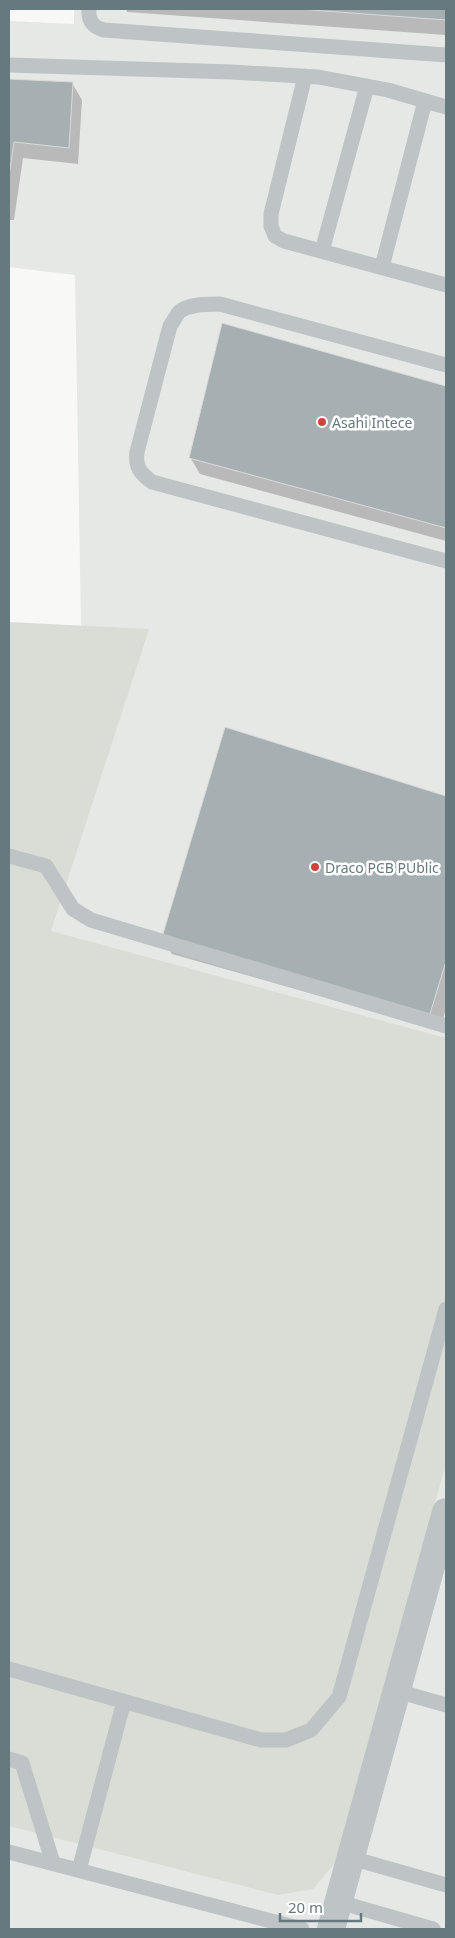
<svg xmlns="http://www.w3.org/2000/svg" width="455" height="1938" viewBox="0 0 455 1938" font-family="'Noto Sans',sans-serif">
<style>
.built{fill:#e6e8e6}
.green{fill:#daddd6}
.shadow{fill:#0003}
.building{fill:#a6b0b3;stroke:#dadad9}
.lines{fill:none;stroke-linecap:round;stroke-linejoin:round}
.lane{stroke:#bec3c5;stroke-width:15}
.street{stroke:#bec3c5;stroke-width:28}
.poi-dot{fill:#d0423e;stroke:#fff;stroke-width:2}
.labels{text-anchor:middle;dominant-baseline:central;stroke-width:5;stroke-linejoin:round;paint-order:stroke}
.poi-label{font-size:14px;fill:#66797e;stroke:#fff;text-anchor:start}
</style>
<rect width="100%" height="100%" fill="#f8f8f6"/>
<path class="built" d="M74 9H446V1929H9V623L81 626 75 275 9 267V21L74 24Z"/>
<path class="green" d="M9 622 149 629 51 931 446 1038V1463L336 1862 313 1889 278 1895 9 1826Z"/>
<path class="shadow" d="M126 9H446V35L127 12Z
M9 80 72 83 82 100 78 164 23 158 14 220H9Z
M223 325 446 387V541L200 474 190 457Z
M226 729 446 797V1008L440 1030 172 954 163 937Z"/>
<path class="building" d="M298 9H446V20Z
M9 79 73 82 69 148 14 142 9 176Z
M222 323 446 386V528L189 458Z
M225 727 446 796V961L430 1014 162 937Z"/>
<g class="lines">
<path class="lane" d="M89 9C88 21 93 27 104 30L446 55
M9 65 232 72 318 77 388 90 446 107
M305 76 271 214V226L275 236 284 241 446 285
M322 251 367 86
M382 267 425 101
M446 365 220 304C208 304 188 304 179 312 176 316 173 322 170 326L137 452C135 467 140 473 152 482L446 561
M9 856 46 866 73 909 91 920 446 1026
M9 1669 261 1740H286L311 1730 339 1697 446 1309
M397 1691 446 1705
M9 1759 22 1763 53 1863
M9 1852 302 1929
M351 1858 446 1885
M79 1870 124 1701
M339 1902 433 1929"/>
<path class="street" d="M331 1929 446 1512"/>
</g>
<g class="poi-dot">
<circle cx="322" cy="422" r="5"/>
<circle cx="315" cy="867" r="5"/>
</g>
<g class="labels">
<g class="poi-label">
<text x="332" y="422">Asahi Intece</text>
<text x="325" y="867">Draco PCB PUblic</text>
</g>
</g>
<rect width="455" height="1938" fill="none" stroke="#66797e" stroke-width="20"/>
<path d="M280 1913v8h81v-8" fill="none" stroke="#66797e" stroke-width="2.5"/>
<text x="288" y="1913" font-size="15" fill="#66797e" stroke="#ffffff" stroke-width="4" paint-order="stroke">20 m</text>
</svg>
